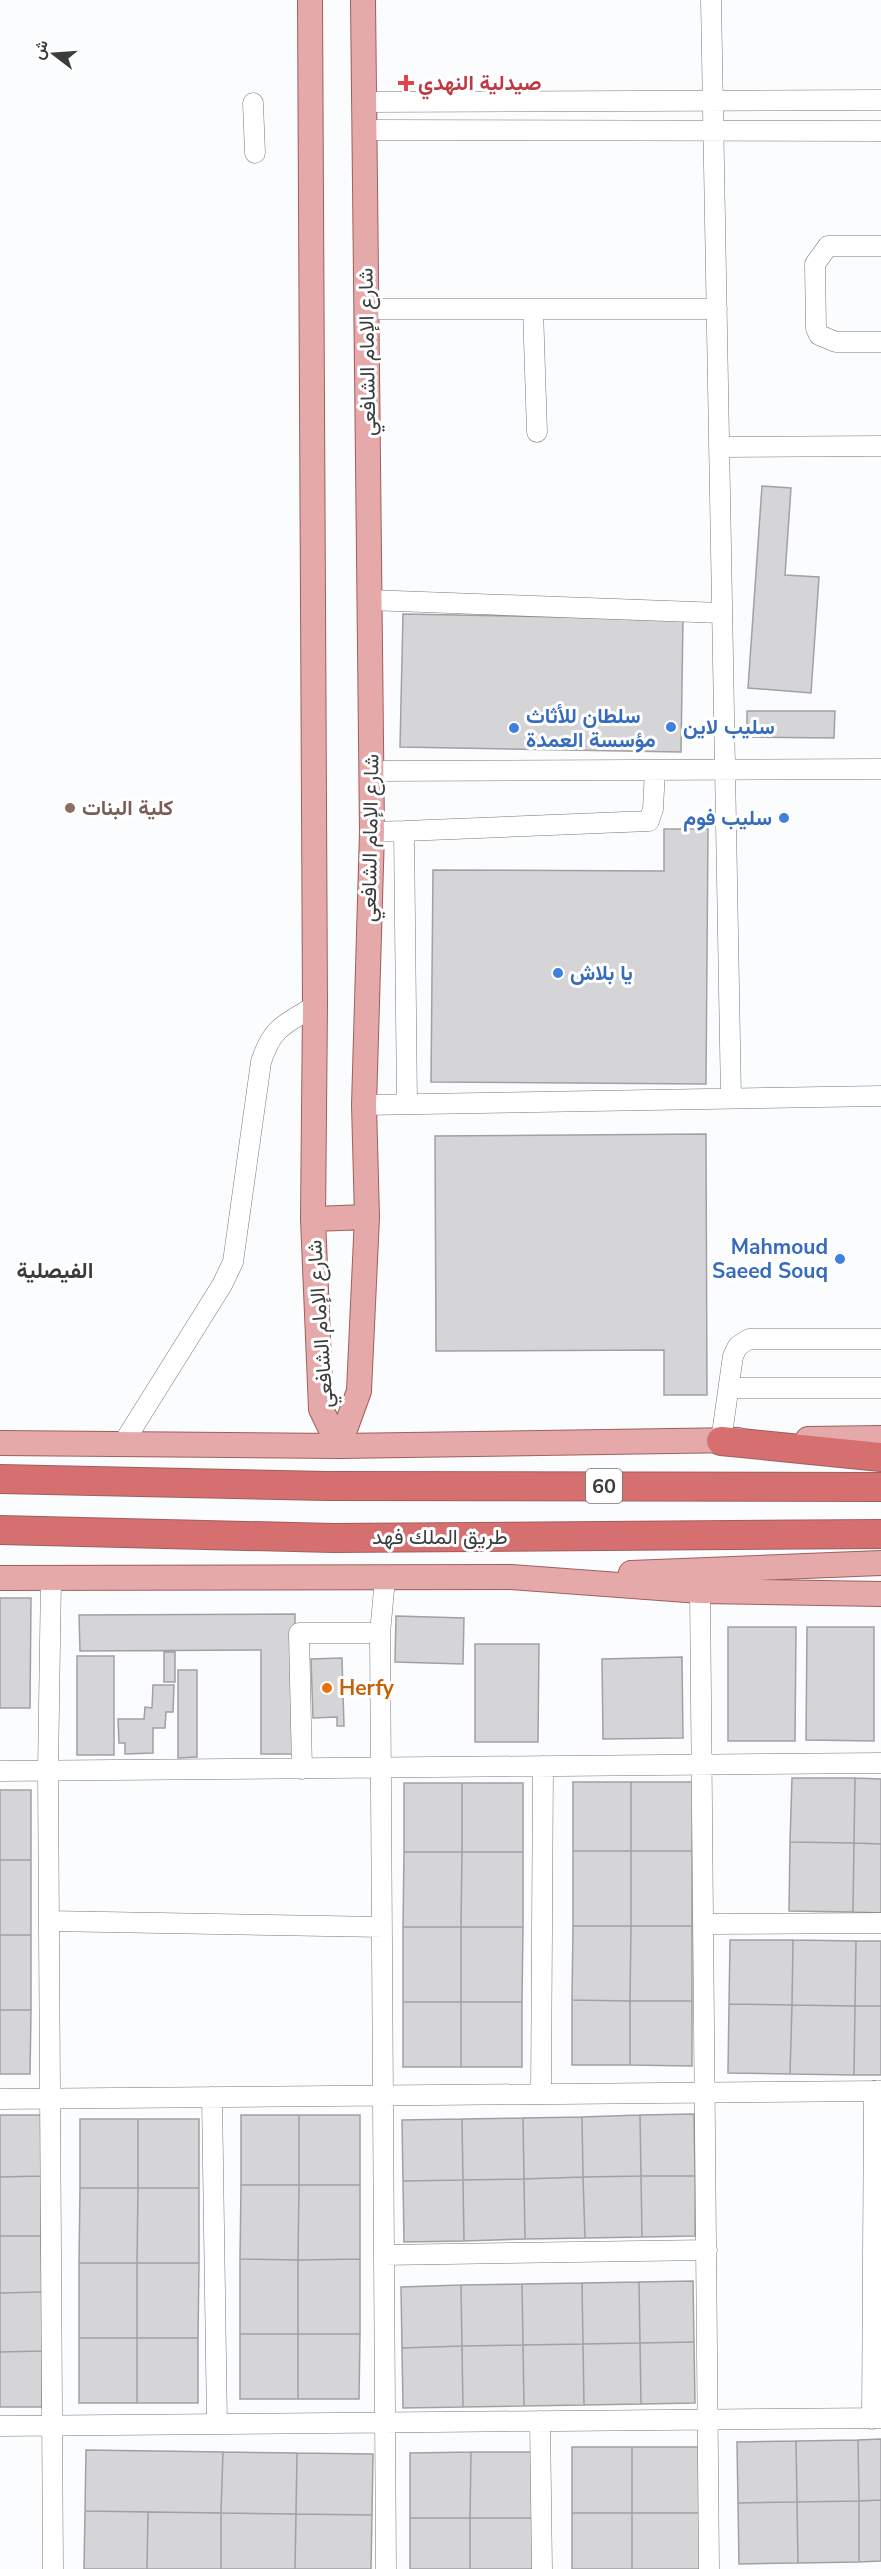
<svg xmlns="http://www.w3.org/2000/svg" width="881" height="2569" viewBox="0 0 881 2569" font-family="'Nunito Sans',Vazirmatn,sans-serif">
<style>
.building{fill:#d5d4d6;stroke:#a1a0a2;stroke-width:1.5}
.lines{fill:none;stroke-linecap:round;stroke-linejoin:round}
.minor-casing{stroke:#77787a;stroke-width:21}
.major-casing{stroke:#a05e5e;stroke-width:26}
.highway-casing{stroke:#a05e5e;stroke-width:30}
.minor{stroke:#fff;stroke-width:20}
.major{stroke:#e6a9a9;stroke-width:24}
.highway{stroke:#d67070;stroke-width:28}
.health-dot{fill:#e0444e;stroke:#fff;stroke-width:2}
.shop-dot{fill:#3f7fe0;stroke:#fff;stroke-width:2}
.education-dot{fill:#8d6e63;stroke:#fff;stroke-width:2}
.food-dot{fill:#e8710a;stroke:#fff;stroke-width:2}
.labels{text-anchor:middle;dominant-baseline:central;stroke-width:6;stroke-linejoin:round;paint-order:stroke}
.shield{fill:#fff;stroke:#767676;stroke-width:1.5}
.shield-label{font-size:20px;font-weight:bold;fill:#3b3c3c}
.health-label{font-size:21px;font-weight:bold;fill:#be3a42;stroke:#fff;text-anchor:start}
.street-label{font-size:21px;fill:#3b3c3c;stroke:#fff}
.shop-label{font-size:21px;font-weight:bold;fill:#366cbe;stroke:#fff;text-anchor:start}
.education-label{font-size:21px;font-weight:bold;fill:#785e54;stroke:#fff;text-anchor:start}
.food-label{font-size:21px;font-weight:bold;fill:#c56008;stroke:#fff;text-anchor:start}
.neighbourhood-label{font-size:22px;font-weight:bold;fill:#3b3c3c;stroke:#fff}
</style>
<rect width="100%" height="100%" fill="#fafcfd"/>
<path class="building" d="M762 486 791 488 785 575 819 577 811 693 748 688Z
M403 614 683 619 681 752 400 747Z
M747 711H835L834 738 747 737Z
M664 829H708L706 1084 431 1082 433 870 664 871Z
M706 1134 707 1395H664V1350L436 1351 435 1136Z
M0 1598H31L30 1708H0Z
M295 1614V1754H261V1650L80 1651 79 1615Z
M396 1616 464 1618 463 1664 395 1662Z
M728 1627H796L795 1741H728Z
M807 1627H874V1741L806 1740Z
M475 1644H539L538 1742H475Z
M164 1652H175V1682H164Z
M77 1656H114V1755H77Z
M682 1657 683 1738 603 1739 602 1659Z
M342 1658 344 1726H337V1717L313 1718 311 1659Z
M178 1670H197V1757L178 1758Z
M153 1685H174L173 1712H166L165 1728H153V1753L125 1754V1743H119L118 1719H144L145 1707 152 1708Z
M792 1778H855L854 1843 790 1842Z
M855 1778 881 1779V1844L854 1843Z
M573 1782H631V1851H573Z
M631 1782H693L692 1851H631Z
M404 1783H462V1852H404Z
M462 1783H523V1852H462Z
M0 1790H31V1860H0Z
M790 1842 854 1843 853 1912 789 1911Z
M854 1843 881 1844V1913L853 1912Z
M573 1851H631V1926H573Z
M631 1851H692V1926H631Z
M404 1852H462L461 1927H403Z
M462 1852H523V1927H461Z
M0 1860H31V1935H0Z
M573 1926H631L630 2001 572 2000Z
M631 1926H692V2001H630Z
M403 1927H461V2002H403Z
M461 1927H523L522 2002H461Z
M0 1935H31V2010H0Z
M730 1940H793L792 2005 729 2004Z
M793 1940 856 1941 855 2006 792 2005Z
M856 1941H881V2006H855Z
M572 2000 630 2001V2065H572Z
M630 2001H692V2066L630 2065Z
M403 2002H461V2067H403Z
M461 2002H522V2067H461Z
M729 2004 792 2005 790 2074 728 2073Z
M792 2005 855 2006 854 2075 790 2074Z
M855 2006H881V2075H854Z
M0 2010H31L30 2074H0Z
M694 2114 695 2176H641L640 2115Z
M0 2115H41V2176L0 2177Z
M241 2115H299V2185H241Z
M299 2115H360V2185H299Z
M640 2115 641 2176 583 2177 582 2117Z
M582 2117 583 2177 524 2179 523 2118Z
M523 2118 524 2179 463 2180 462 2119Z
M80 2119H138V2188H80Z
M138 2119H199V2188H138Z
M462 2119 463 2180 403 2181 402 2120Z
M41 2176V2236H0V2177Z
M641 2176H695V2236L642 2237Z
M641 2176 642 2237 585 2238 583 2177Z
M583 2177 585 2238 525 2239 524 2179Z
M524 2179 525 2239 464 2241 463 2180Z
M463 2180 464 2241 404 2242 403 2181Z
M241 2185H299L298 2260 240 2259Z
M299 2185H360V2259L298 2260Z
M80 2188H138L137 2263H79Z
M138 2188H199V2263H137Z
M0 2236H41L42 2292 0 2293Z
M240 2259 298 2260V2334H240Z
M360 2259V2334H298V2260Z
M79 2263H137V2338H79Z
M137 2263H199L198 2338H137Z
M693 2281 694 2342 640 2343 639 2282Z
M639 2282 640 2343 583 2344 582 2283Z
M582 2283 583 2344 523 2345 522 2284Z
M522 2284 523 2345 462 2346 461 2285Z
M461 2285 462 2346 402 2348 401 2287Z
M42 2292V2351L0 2352V2293Z
M240 2334H298V2399H240Z
M298 2334H360L359 2399H298Z
M79 2338H137V2403H79Z
M137 2338H198V2403H137Z
M694 2342 695 2403 641 2404 640 2343Z
M640 2343 641 2404 584 2405 583 2344Z
M583 2344 584 2405 524 2406 523 2345Z
M523 2345 524 2406 463 2407 462 2346Z
M462 2346 463 2407 403 2408 402 2348Z
M42 2351V2407H0V2352Z
M881 2439V2500L859 2501 858 2440Z
M858 2440 859 2501 797 2502 796 2441Z
M796 2441 797 2502 738 2503 737 2442Z
M572 2447H632V2513H572Z
M632 2447H700V2513H632Z
M86 2450 223 2452 221 2513 85 2511Z
M223 2452 297 2453 296 2514 221 2513Z
M471 2452 470 2518H410V2453Z
M471 2452H539L538 2518H470Z
M297 2453 373 2454 372 2515 296 2514Z
M881 2500V2561L859 2562V2501Z
M859 2501V2562L798 2563 797 2502Z
M797 2502 798 2563 739 2564 738 2503Z
M85 2511 148 2512 147 2569H84Z
M148 2512 221 2513V2569H147Z
M221 2513 296 2514 295 2569H221Z
M572 2513H632V2569H572Z
M632 2513H700V2569H632Z
M296 2514 372 2515 371 2569H295Z
M410 2518H470V2569H410Z
M470 2518H538V2569H470Z"/>
<g class="lines">
<g class="minor-casing">
<path id="minor" d="M711 0 731 1098
M364 102 881 100
M253 103 255 153
M365 130 881 131
M881 246H828L815 264 816 328 819 335 836 342H881
M366 309H717
M533 309 537 432
M719 447 881 446
M369 600 722 613
M371 771 881 769
M404 831 649 821 653 809 655 770
M372 832 404 831 407 1103
M364 1105 881 1096
M729 1388H881
M721 1441 733 1356 738 1346 749 1339H881
M122 1445 222 1285 233 1262 261 1062C272 1027 285 1024 315 1006
M51 1578 48 1771 53 2569
M385 1579 380 1633 386 2569
M700 1591 709 2569
M302 1769 299 1633H380
M0 1771 881 1763
M49 1921 382 1927
M704 1924 881 1923
M541 2094 543 1766
M212 2097 217 2424
M0 2099 881 2091
M384 2255 707 2250
M872 2419 874 2091
M540 2421 542 2569
M0 2426 881 2418"/>
</g>
<g class="major-casing">
<path id="major" d="M310 0 315 1006 313 1219 321 1409 339 1446
M313 1219 367 1217
M808 1439 881 1438
M0 1443 339 1446 738 1440
M339 1446 359 1391 367 1217 364 1105 372 832 363 0
M631 1573 881 1563
M0 1578 511 1577 700 1591 881 1594"/>
</g>
<g class="highway-casing">
<path id="highway" d="M721 1441 881 1457
M0 1479 327 1486 881 1487
M0 1530 333 1538 881 1534"/>
</g>
<use href="#minor" class="minor"/>
<use href="#major" class="major"/>
<use href="#highway" class="highway"/>
</g>
<path class="health-dot" d="M403 74h6v6h6v6h-6v6h-6v-6h-6v-6h6z"/>
<g class="shop-dot">
<circle cx="671" cy="727" r="6"/>
<circle cx="514" cy="728" r="6"/>
<circle cx="784" cy="818" r="6"/>
<circle cx="558" cy="973" r="6"/>
<circle cx="840" cy="1259" r="6"/>
</g>
<circle class="education-dot" cx="70" cy="808" r="6"/>
<circle class="food-dot" cx="327" cy="1688" r="6"/>
<g class="labels">
<rect class="shield" x="586" y="1469" width="36" height="34" rx="4.5"/>
<g class="shield-label">
<text x="604" y="1486">60</text>
</g>
<g class="health-label">
<text x="418" y="83">صيدلية النهدي</text>
</g>
<g class="street-label">
<text transform="translate(367 352) rotate(-91)">شارع الإمام الشافعي</text>
<text transform="translate(370 838) rotate(-89)">شارع الإمام الشافعي</text>
<text transform="translate(320 1324) rotate(-94)">شارع الإمام الشافعي</text>
<text x="440" y="1537">طريق الملك فهد</text>
</g>
<g class="shop-label">
<text x="526" y="716">سلطان للأثاث<tspan x="526" dy="24">مؤسسة العمدة</tspan></text>
<text x="683" y="727">سليب لاين</text>
<text x="772" y="818" text-anchor="end">سليب فوم</text>
<text x="570" y="973">يا بلاش</text>
<text x="828" y="1247" text-anchor="end">Mahmoud<tspan x="828" dy="24">Saeed Souq</tspan></text>
</g>
<g class="education-label">
<text x="82" y="808">كلية البنات</text>
</g>
<g class="food-label">
<text x="339" y="1688">Herfy</text>
</g>
<g class="neighbourhood-label">
<text x="55" y="1271">الفيصلية</text>
</g>
</g>
<g transform="translate(54 54) rotate(287)" stroke="#ffffff" stroke-width="4.5" paint-order="stroke">
<path d="M0-4.5L10 22L0 15L-10 22Z" fill="#3b3c3c"/>
<text y="-9" font-size="16" font-weight="bold" text-anchor="middle" fill="#3b3c3c">ش</text>
</g>
</svg>
